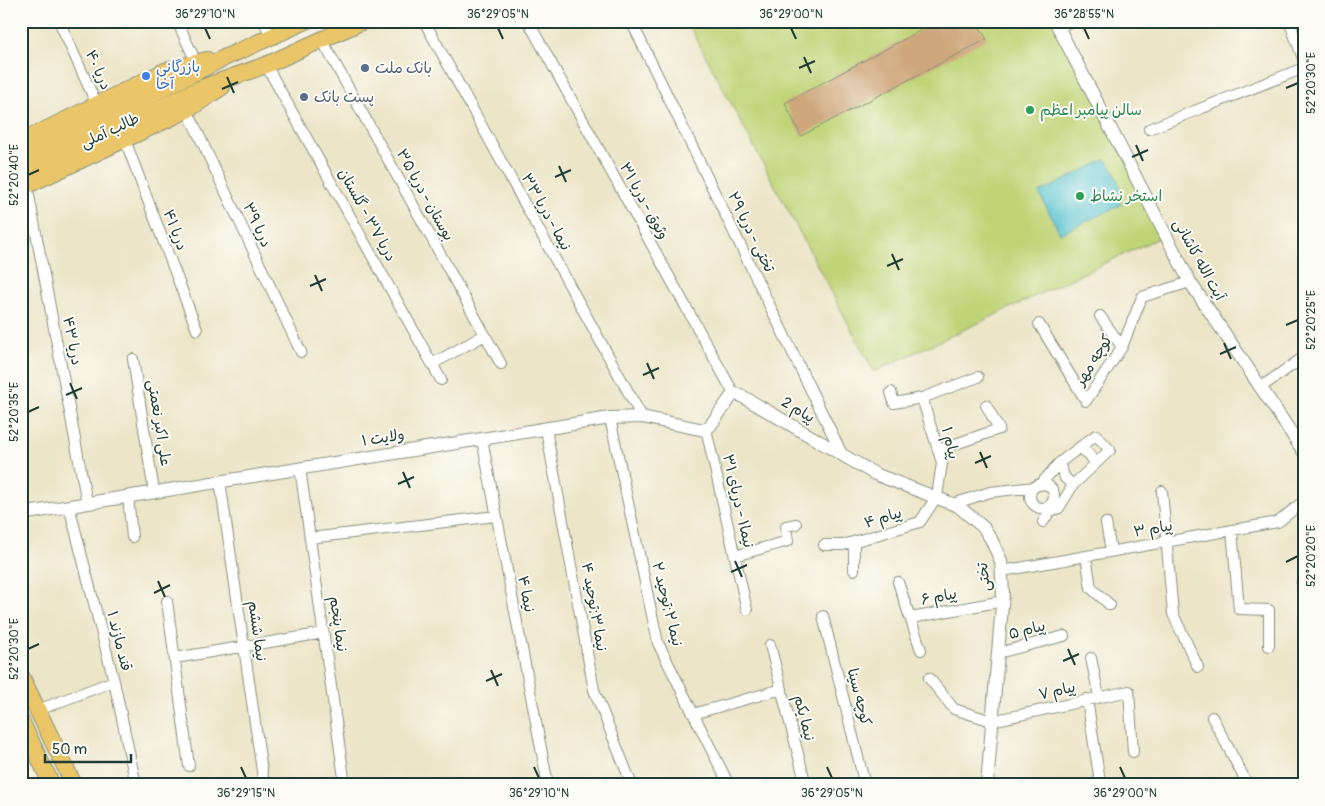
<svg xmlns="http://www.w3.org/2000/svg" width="1325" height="806" viewBox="0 0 1325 806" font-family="Pangolin,'Playpen Sans Arabic',sans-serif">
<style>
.green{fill:#c0d477;stroke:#708856}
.water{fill:#55c1cd;stroke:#3a7f80}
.building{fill:#cfa77b}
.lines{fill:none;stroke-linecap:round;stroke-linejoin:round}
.minor-casing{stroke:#86917e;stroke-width:12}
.tertiary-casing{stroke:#86917e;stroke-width:14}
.primary-casing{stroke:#86917e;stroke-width:18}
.minor{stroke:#fff;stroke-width:10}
.tertiary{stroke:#fff;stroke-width:12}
.primary{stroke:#ebc669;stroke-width:16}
.ticks{fill:none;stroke:#1f3d34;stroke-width:2}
.service-dot{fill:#5c6f8a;stroke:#fdfcf7;stroke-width:2}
.shop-dot{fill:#3f7fe0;stroke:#fdfcf7;stroke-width:2}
.leisure-dot{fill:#2e9e5b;stroke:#fdfcf7;stroke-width:2}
.labels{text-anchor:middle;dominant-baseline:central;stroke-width:4;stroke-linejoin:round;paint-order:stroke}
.shop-label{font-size:15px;fill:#366cbe;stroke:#fdfcf7;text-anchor:start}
.service-label{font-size:15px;fill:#4e5e75;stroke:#fdfcf7;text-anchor:start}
.street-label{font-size:15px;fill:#1f3d34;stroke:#fdfcf7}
.leisure-label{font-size:15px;fill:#27864d;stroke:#fdfcf7;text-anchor:start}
.neatline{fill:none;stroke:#1f3d34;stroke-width:2}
.ticks-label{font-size:12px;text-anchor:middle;fill:#1f3d34}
</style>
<rect width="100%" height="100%" fill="#fdfcf7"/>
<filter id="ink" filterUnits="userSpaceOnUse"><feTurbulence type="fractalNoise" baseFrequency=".02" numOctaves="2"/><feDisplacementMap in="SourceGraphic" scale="10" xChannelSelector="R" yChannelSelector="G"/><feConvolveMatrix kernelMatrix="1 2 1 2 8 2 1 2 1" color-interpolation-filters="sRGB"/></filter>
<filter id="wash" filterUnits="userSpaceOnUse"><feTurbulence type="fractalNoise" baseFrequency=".0096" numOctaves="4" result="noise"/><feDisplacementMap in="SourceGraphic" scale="20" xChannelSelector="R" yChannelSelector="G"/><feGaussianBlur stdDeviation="1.12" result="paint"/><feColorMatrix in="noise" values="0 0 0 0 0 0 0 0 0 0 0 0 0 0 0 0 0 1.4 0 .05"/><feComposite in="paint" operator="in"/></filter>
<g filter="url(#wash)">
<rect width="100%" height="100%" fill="#ede5c8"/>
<path class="green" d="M687 21H1055L1165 235 874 372Z"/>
<path class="water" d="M1106 159 1114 171 1122 192 1118 198 1121 205 1060 234 1039 193Z"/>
<g id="blocks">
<path class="building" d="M938 21H976L987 39 801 136 785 103Z"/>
</g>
</g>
<g filter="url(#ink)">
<use href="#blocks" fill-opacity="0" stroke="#86917e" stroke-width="1"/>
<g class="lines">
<g class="minor-casing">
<path id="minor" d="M59 21 97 105
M177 21 196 62
M264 21 271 37
M424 21 642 417
M528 21 734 394
M631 21 843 456
M1289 21 1304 61
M1058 27 1073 21
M322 40 501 364
M266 65 441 380
M187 110 301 352
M1149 129 1304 68
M125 140 197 330
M27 185 87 503
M1100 316 1122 347
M1039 324 1086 401 1122 347 1142 297 1190 282
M133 359 154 492
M432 364 485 335
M1261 387 1304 357
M922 398 978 377
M610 418 658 643 729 785
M546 429 594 690 632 785
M706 429 747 610
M482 439 548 785
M1079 448 1089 454 1095 464
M938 450 999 429 986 405
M1059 463 1065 478 1073 485
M300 468 345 785
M220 481 264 785
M1030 496a12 12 0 1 1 24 0a12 12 0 1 1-24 0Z
M1040 485 1059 463 1096 435 1110 450 1073 485 1059 508 1050 511 1043 522
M1162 491 1173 614 1198 667
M128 496 132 537
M953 504 990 492 1035 487
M69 506 114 681 136 785
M1106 523 1111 551
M1232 530 1239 609 1269 610V646
M310 538 496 516
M854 542V570
M824 545H843L920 522 937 496 942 463 922 398 894 403 891 392
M735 556 788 541 786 526 796 524
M1086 556 1091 588 1110 605
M1002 571 1278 522 1304 501
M898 582 921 650
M1302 582 1304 581
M167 601 189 766
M823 616 865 785
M911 618 1003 601
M770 645 806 785
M998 653 1064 636
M175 658 324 633
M1091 658 1099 697
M929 678 954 709 992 721 1129 691 1133 752
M1087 699 1100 782
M38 710 114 681
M693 714 782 689
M1212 717 1248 785"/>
</g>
<g class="tertiary-casing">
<path id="tertiary" d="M1055 21 1190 282 1304 452
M21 514 610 418 642 417 704 430 710 426 731 397 734 394 740 395 875 474 958 506 984 528 991 539 1001 561 1003 593 987 785"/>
</g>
<g class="primary-casing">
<path id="primary" d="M21 142 165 71 207 60
M21 158 224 58 306 21
M21 174 199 89 266 65 363 21
M21 188 187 110 222 87
M21 676 74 785
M21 721 52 785"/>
</g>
<use href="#minor" class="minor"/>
<use href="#tertiary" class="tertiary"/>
<use href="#primary" class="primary"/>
</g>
</g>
<path class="ticks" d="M205 28 210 39M498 28 503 39M791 28 796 39M1084 28 1089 39M804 57 811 73M799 68 815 61M227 77 234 93M1286 88 1298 83M222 89 238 82M1136 145 1143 161M1132 157 1148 150M559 166 566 182M28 175 39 170M555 177 571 170M892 254 899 270M887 266 903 259M315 275 322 291M310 286 326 279M1286 325 1298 320M1224 343 1231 359M1220 354 1236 347M647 363 654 379M643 375 659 368M70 383 77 399M66 395 82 388M28 412 39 407M980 452 987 468M975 463 991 456M403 472 410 488M398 484 414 477M735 561 742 577M1286 562 1298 556M731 572 747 565M158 581 165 597M154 593 170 585M28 649 39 644M1068 649 1075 665M1063 661 1079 654M491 670 498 686M486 681 502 674M241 767 246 778M534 767 539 778M827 767 832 778M1120 767 1125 778"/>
<g class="service-dot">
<circle cx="365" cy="68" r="5"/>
<circle cx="304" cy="97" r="5"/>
</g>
<circle class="shop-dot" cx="146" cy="76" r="5"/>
<g class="leisure-dot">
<circle cx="1030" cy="110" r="5"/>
<circle cx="1080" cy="196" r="5"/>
</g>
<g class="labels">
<g class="shop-label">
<text x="156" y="67">بازرگانی<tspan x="156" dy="17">آخا</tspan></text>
</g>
<g class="service-label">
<text x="375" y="68">بانک ملت</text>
<text x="314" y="97">پست بانک</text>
</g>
<g class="street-label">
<text transform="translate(98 70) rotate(66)">دریا ۴۰</text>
<text transform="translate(110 131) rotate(-25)">طالب آملی</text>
<text transform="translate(425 195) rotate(61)">بوستان - دریا ۳۵</text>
<text transform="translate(644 201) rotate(61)">وثوق - دریا ۳۱</text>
<text transform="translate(546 212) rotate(61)">نیما - دریا ۳۳</text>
<text transform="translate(367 215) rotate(61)">دریا ۳۷ - گلستان</text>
<text transform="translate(257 225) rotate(65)">دریا ۳۹</text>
<text transform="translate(175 230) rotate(69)">دریا ۴۱</text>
<text transform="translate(751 232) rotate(64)">تختی - دریا ۲۹</text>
<text transform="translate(1199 260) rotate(61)">آیت الله کاشانی</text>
<text transform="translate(72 341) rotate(79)">دریا ۴۳</text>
<text transform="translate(1094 360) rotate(-58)">کوچه مهر</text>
<text transform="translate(798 410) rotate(31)">پیام 2</text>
<text transform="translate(159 423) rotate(81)">علی اکبر نعمتی</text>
<text transform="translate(383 438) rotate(-9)">ولایت ۱</text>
<text transform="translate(950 443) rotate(76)">پیام ۱</text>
<text transform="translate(738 501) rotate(77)">نیما۱ - دریای ۳۱</text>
<text transform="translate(883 518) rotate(-17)">پیام ۴</text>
<text transform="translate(1153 529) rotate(-10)">پيام ۳</text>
<text transform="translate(984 577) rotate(-97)">تختی</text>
<text transform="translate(526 594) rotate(79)">نیما ۴</text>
<text transform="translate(939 597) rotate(-11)">پیام ۶</text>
<text transform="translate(667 604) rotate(76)">نیما ۲;توحید ۲</text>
<text transform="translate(594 607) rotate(80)">نیما ۳;توحید ۴</text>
<text transform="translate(338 624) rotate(82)">نیما پنجم</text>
<text transform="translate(1027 630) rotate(-14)">پیام ۵</text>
<text transform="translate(257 631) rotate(82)">نیما ششم</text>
<text transform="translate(119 641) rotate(76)">قند مازند ۱</text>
<text transform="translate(1057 691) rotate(-13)">پیام ۷</text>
<text transform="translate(859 697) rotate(76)">کوچه سینا</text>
<text transform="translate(804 718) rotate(76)">نیما یکم</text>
</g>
<g class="leisure-label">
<text x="1040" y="110">سالن پیامبر اعظم</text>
<text x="1090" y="196">استخر نشاط</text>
</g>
</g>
<rect width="1325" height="806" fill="none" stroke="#fdfcf7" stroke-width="55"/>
<path d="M45 754v8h86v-8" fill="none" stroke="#1f3d34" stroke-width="2.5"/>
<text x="52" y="754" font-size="15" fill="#1f3d34" stroke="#fdfcf7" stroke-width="4" paint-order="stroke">50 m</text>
<rect x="28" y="28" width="1270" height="750" class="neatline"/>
<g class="ticks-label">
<text x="205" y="18">36°29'10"N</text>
<text x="498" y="18">36°29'05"N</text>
<text x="791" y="18">36°29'00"N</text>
<text x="1084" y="18">36°28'55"N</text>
<text transform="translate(1311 83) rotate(-90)" y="4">52°20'30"E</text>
<text transform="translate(14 175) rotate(-90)" y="4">52°20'40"E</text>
<text transform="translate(1311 320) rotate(-90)" y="4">52°20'25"E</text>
<text transform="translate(14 412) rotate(-90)" y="4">52°20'35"E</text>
<text transform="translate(1311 556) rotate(-90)" y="4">52°20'20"E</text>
<text transform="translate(14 649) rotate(-90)" y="4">52°20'30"E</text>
<text x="246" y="797">36°29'15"N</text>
<text x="539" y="797">36°29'10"N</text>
<text x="832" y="797">36°29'05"N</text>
<text x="1125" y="797">36°29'00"N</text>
</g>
</svg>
